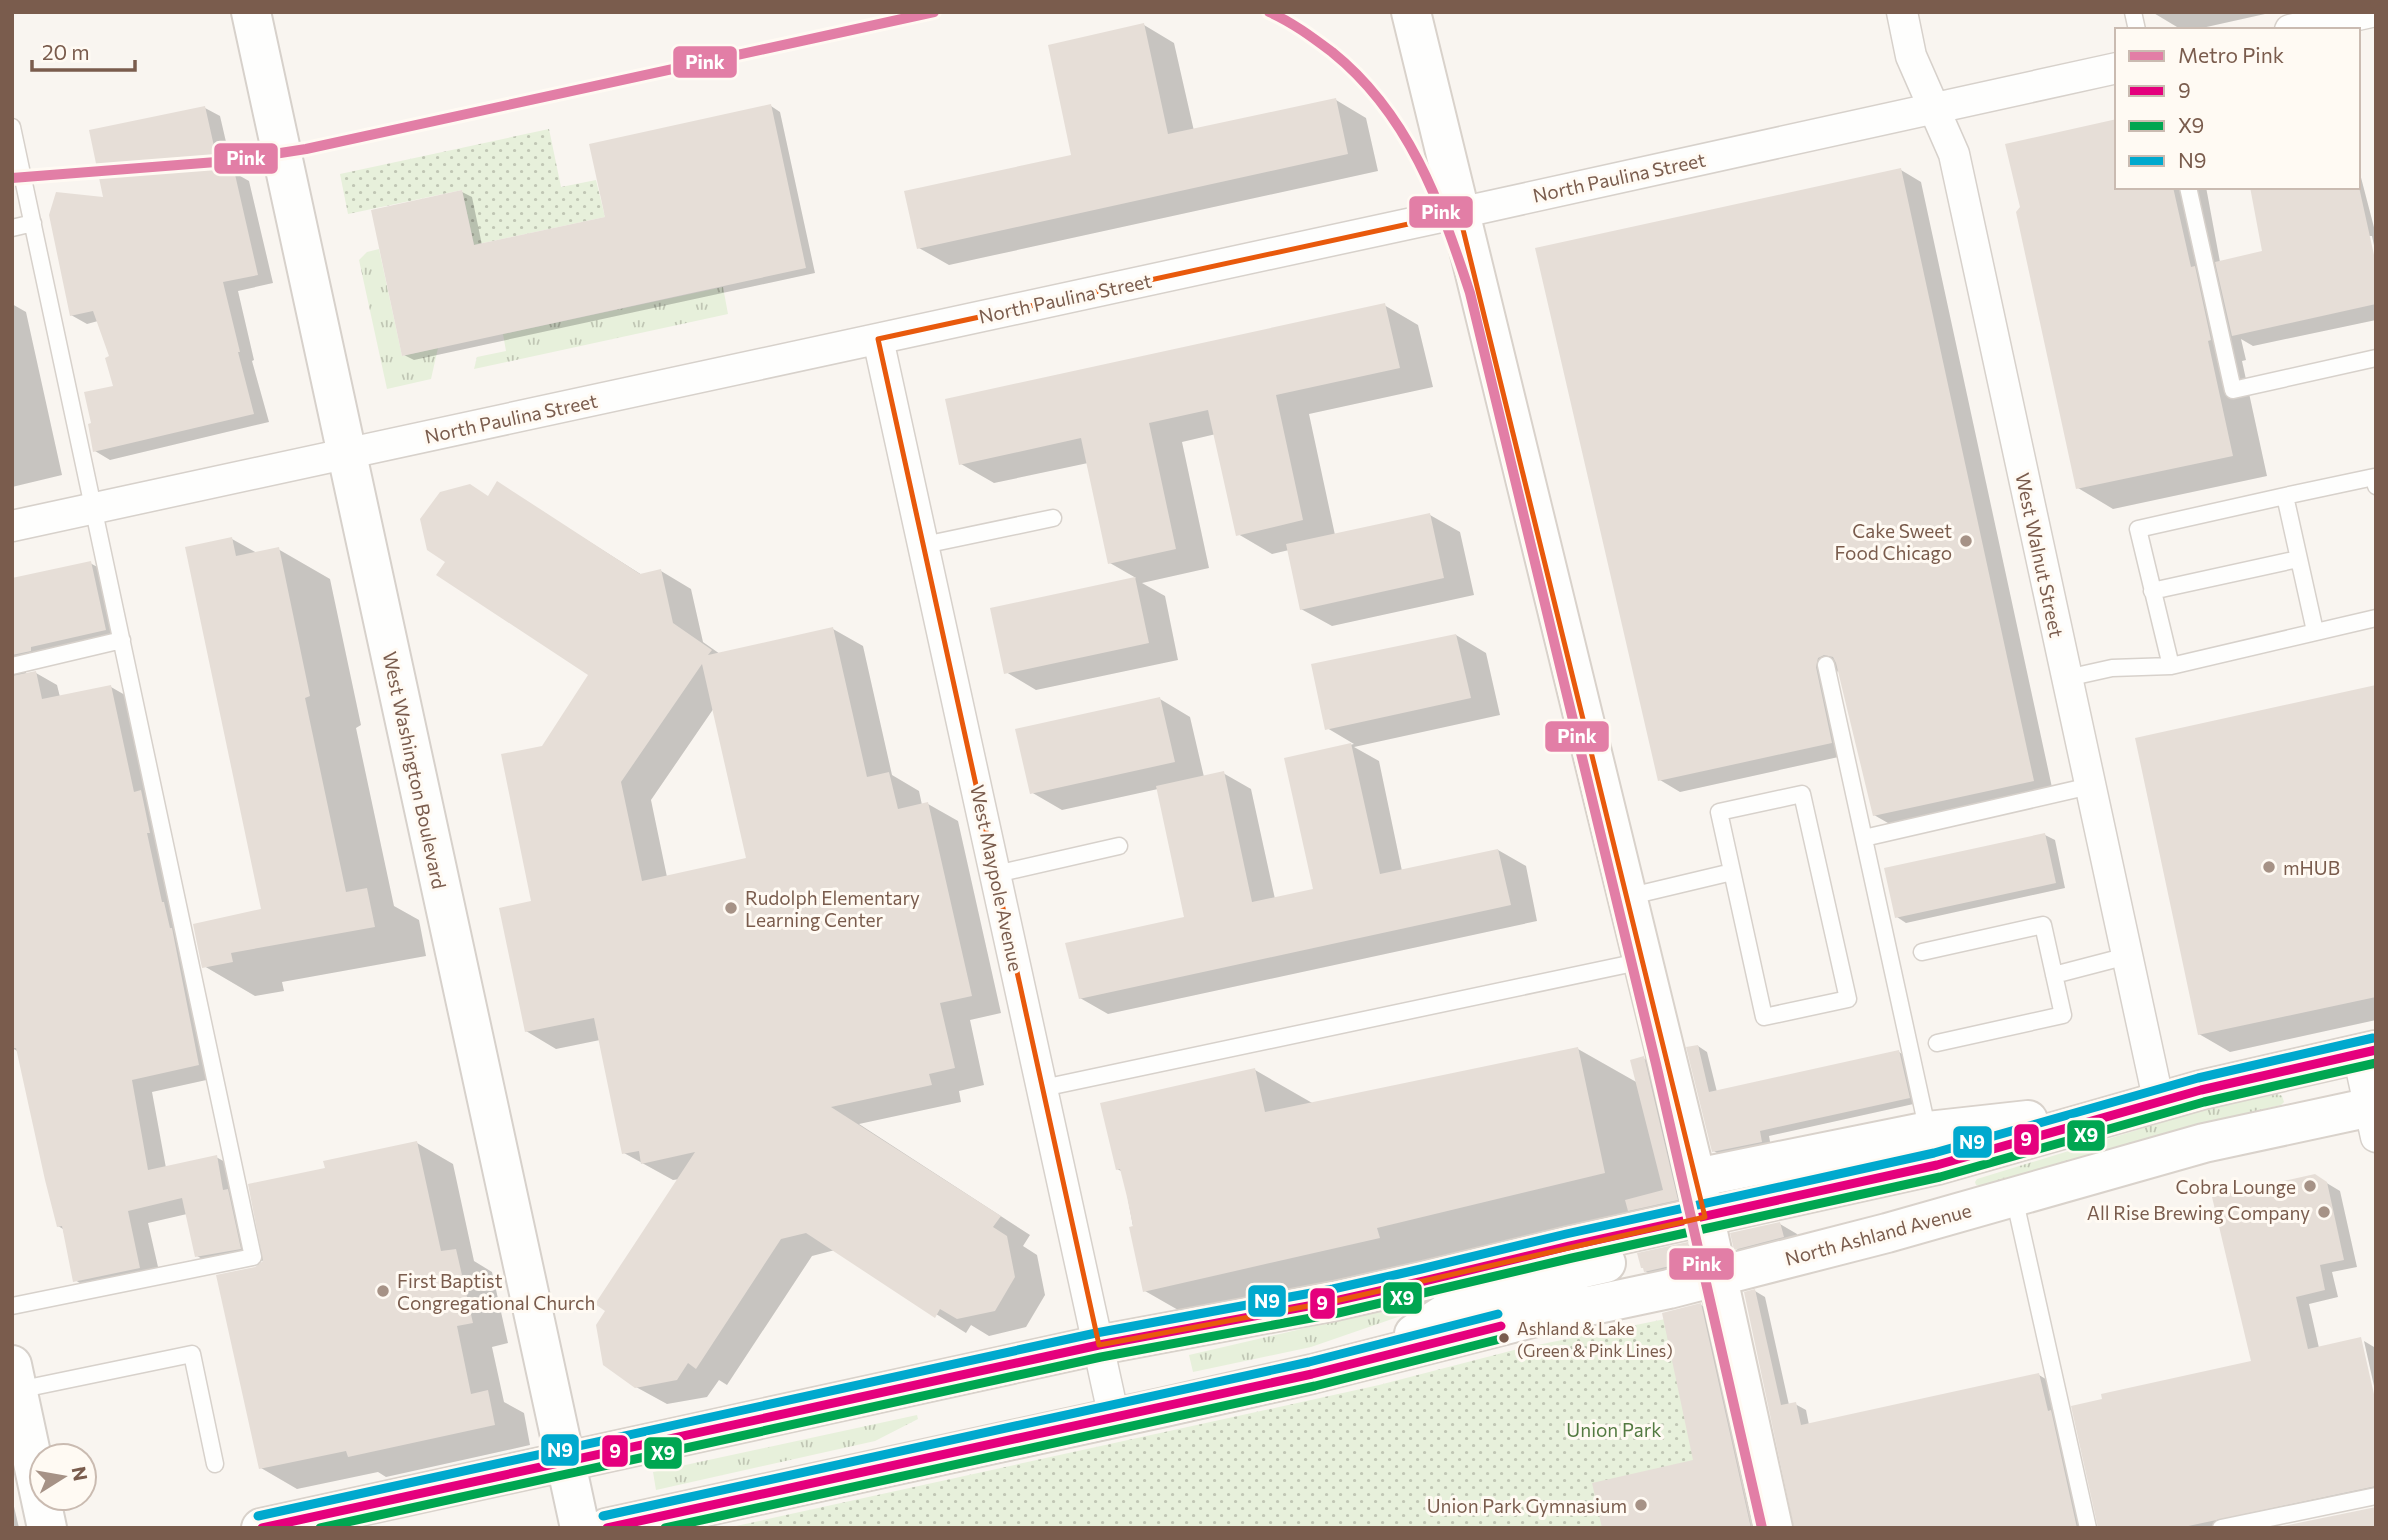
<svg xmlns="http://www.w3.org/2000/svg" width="2388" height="1540" viewBox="0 0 2388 1540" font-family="Commissioner,sans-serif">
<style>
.grass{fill:url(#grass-tufts)}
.park{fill:url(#park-dots)}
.shadow{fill:#0003;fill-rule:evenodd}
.building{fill:#e6ded7;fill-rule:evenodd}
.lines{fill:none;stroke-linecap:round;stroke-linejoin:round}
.service-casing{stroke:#d7d1cb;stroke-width:19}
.minor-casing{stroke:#d7d1cb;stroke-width:33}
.tertiary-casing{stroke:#d7d1cb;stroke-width:42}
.secondary-casing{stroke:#d9d2cb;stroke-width:42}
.service{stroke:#fefefd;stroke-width:16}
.minor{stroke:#fefefd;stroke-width:30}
.tertiary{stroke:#fefefd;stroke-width:38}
.secondary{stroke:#fefefd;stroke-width:38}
.bus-1-casing{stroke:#fffaf3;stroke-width:14}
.bus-2-casing{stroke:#fffaf3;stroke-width:14}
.bus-3-casing{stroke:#fffaf3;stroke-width:14}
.bus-1{stroke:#e5007d;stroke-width:9}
.bus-2{stroke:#00a651;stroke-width:9}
.bus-3{stroke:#00a9ce;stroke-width:9}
.metro-1-casing{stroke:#fffaf3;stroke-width:16}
.metro-1{stroke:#e27ea6;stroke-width:10}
.marked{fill:none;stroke:#e8590c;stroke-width:5;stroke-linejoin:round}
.poi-dot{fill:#a69286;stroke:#fffaf3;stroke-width:2.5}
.bus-dot{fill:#7a5c4d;stroke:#fffaf3;stroke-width:2.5}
.labels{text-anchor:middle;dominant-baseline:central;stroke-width:6;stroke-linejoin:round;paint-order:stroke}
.bus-label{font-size:17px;fill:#7a5c4d;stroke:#fffaf3;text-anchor:start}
.street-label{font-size:19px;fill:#7a5c4d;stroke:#fffaf3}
.poi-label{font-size:19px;fill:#7a5c4d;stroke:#fffaf3;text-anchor:end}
.park-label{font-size:19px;fill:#537a41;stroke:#fffaf3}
.line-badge{stroke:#fffaf3;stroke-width:2.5}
.badge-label{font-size:19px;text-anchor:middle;font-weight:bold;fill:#fff}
</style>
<defs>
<pattern id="grass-tufts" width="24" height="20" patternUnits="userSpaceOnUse" patternTransform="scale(1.75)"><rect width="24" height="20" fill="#e7f0db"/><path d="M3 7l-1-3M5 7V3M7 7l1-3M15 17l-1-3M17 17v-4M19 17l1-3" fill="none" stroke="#c0c6b4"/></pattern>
<pattern id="park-dots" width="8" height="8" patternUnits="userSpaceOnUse" patternTransform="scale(1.75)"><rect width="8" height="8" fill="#e7f0db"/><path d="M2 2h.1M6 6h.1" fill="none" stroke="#c0c6b4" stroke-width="1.8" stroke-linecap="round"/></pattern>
</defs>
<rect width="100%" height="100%" fill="#f9f5f0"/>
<path class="grass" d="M379 249 402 356 438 348 431 379 387 389 359 260 367 252Z
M723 287 728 314 474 369 477 357 506 351 503 334Z
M2278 1094 2282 1096 2284 1102 2281 1105 2180 1129 1980 1186 1976 1185 1975 1182 1977 1179 2209 1108Z
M1449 1295 1450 1299 1311 1347 1193 1372 1189 1355Z
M917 1415 918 1419 875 1441 656 1490 653 1472Z"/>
<path class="park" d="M549 129 561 187 596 180 605 217 474 245 462 190 348 214 340 174Z
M1675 1317 1735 1528H727L1379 1385 1518 1349Z"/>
<path class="shadow" d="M2152 12H2274L2193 30H2182Z
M1144 25 1174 43 1194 131 1336 100 1366 118 1378 171 949 265 919 248 1073 156Z
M771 106 780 112 815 273 414 360 404 355 462 192 472 197 482 245 607 219Z
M205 108 220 116 233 172 249 181 273 283 238 291 254 360 252 361 269 422 110 460 95 451 115 387 111 357 98 321 87 324 71 315 105 199Z
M2358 166 2376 235V255L2372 236H2368L2376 272V320L2253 346 2241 339 2246 360 2242 361 2267 476 2113 509 2078 488 2117 187H2206L2220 262 2264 253 2358 187Z
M1901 170 1921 182 2053 792 1895 827 1874 815 1839 667 1835 679 1852 754 1680 792 1660 780Z
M12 304 26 312 62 475 12 487Z
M1384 305 1418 325 1433 387 1309 414 1335 535 1430 515 1460 532 1474 595 1332 626 1301 609 1289 550 1272 554 1238 534 1216 434 1182 442 1209 568 1142 583 1165 596 1178 660 1036 690 1006 672 992 610 1136 578 1110 563 1088 463 994 483 961 464Z
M498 484 642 575 661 571 691 589 703 642 720 654 833 629 863 646 892 775 919 791 922 805 928 804 958 821 1001 1013 970 1020 984 1085 959 1091 961 1102 859 1124 1030 1235 1023 1246 1037 1255 1045 1295 1026 1327 989 1336 971 1325 966 1333 835 1250 812 1256 727 1385 719 1380 707 1397 667 1404 636 1387 680 1179 673 1180 624 1153 600 1040 556 1049 526 1031 543 747 590 674 489 497ZM714 708 748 859 667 877 651 800Z
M232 539 257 553 278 549 330 579 361 725 356 728 394 906 419 920 426 956 282 982 284 991 255 996 204 966 263 910Z
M90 563 112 575 127 642 27 670 25 675 36 673 57 685 60 697 111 687 132 699 220 1077 152 1092 166 1168 216 1157 238 1169 259 1252H263L327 1169 417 1143 453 1164 474 1261 492 1272 508 1343 492 1347 504 1402 524 1413 530 1445 386 1477 378 1472 297 1489 261 1468 256 1269 267 1260 218 1268 197 1256 187 1214 148 1223 161 1280 96 1293 75 1280 63 1229 58 1226 19 1052 12 1048V580Z
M1456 635 1486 653 1500 715 1354 747 1379 761 1402 871 1498 850 1526 866 1537 921 1108 1014 1080 998 1186 918 1158 789 1062 810 1031 792 1160 699 1190 717 1204 777 1223 773 1251 789 1275 899 1315 890 1286 760 1354 744 1327 728Z
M2376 687V1020L2230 1052 2199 1034Z
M2045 835 2055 840 2065 888 1906 923 1897 917Z
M1698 1046 1707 1052 1717 1092 1899 1052 1908 1058 1918 1103 1769 1136 1771 1147 1723 1157 1714 1151Z
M1578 1049 1638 1083 1643 1058 1659 1067 1693 1208 1220 1334 1145 1291 1123 1172 1117 1169 1255 1070 1314 1104Z
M2315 1176 2340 1191 2357 1267 2332 1272 2338 1297 2309 1304 2319 1348 2362 1340H2360L2376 1412V1495L2219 1528H2107L2253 1363Z
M1780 1224 1797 1234 1800 1246 1753 1258 1736 1249Z
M1687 1244 1705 1255 1709 1270 1663 1281 1645 1271Z
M1755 1291 1765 1297 1789 1405 1795 1404 1806 1410 1809 1425 2039 1375 2049 1381 2081 1528H1796Z
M1701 1305 1711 1311 1759 1528H1603L1696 1461Z
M2364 1341 2374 1347 2376 1395Z
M12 1498 19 1528H12Z"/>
<path class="building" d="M1144 23 1168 134 1336 98 1348 154 917 249 904 191 1071 155 1048 45Z
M771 104 806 268 402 356 371 210 462 190 474 245 605 217 589 144Z
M205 106 220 173 234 170 258 275 223 282 240 352H238L254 414 93 452 88 424 91 423 84 392 113 386 105 358 109 356 93 311 70 316 49 215 56 192 103 197 89 130Z
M2117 119V187H2173L2191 267 2195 266 2211 340 2208 341 2233 456 2076 489 2016 212 2020 207 2005 144Z
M1901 168 2034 781 1873 816 1836 663 1833 657 1824 655 1818 658 1816 667 1832 743 1658 781 1535 248Z
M2250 187H2359L2376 264V304L2232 336 2215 262 2262 251Z
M1385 303 1400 368 1276 395 1303 520 1236 536 1208 410 1149 423 1176 549 1108 564 1081 438 959 465 945 399Z
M497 481 640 574 661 569 673 623 712 650 708 655 833 627 867 777 889 772 898 809 928 802 972 996 940 1003 955 1068 929 1074 932 1085 831 1107 1001 1216 993 1227 1007 1236 1015 1277 995 1311 957 1319 940 1309 935 1318 806 1233 781 1239 696 1369 688 1363 677 1380 635 1388 603 1365 596 1325 605 1311 595 1304 695 1152 641 1164 639 1151 622 1154 594 1018 525 1032 499 908 531 901 501 754 542 746 588 675 436 575 445 562 427 550 420 519 440 492 470 484 488 496ZM702 664 746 858 642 881 621 782Z
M1430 513 1444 578 1300 610 1286 544Z
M232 537 236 556 279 547 310 696 305 698 346 892 367 888 375 927 231 953 233 962 202 968 193 924 261 909 185 547Z
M91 561 106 630 31 647V651L12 655V578Z
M1135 577 1149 643 1004 674 990 608Z
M1456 634 1471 698 1325 730 1311 664Z
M36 671 42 699 111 685 134 792 141 790 150 833H147L162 902H164L170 928H172L199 1065 132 1080 148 1170 217 1155 223 1190 228 1189 241 1249 195 1257 182 1198 128 1211 140 1268 73 1282 62 1226 57 1227 45 1180 16 1048H12V676Z
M2376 685V997L2198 1035 2135 738Z
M1160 697 1175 762 1030 794 1015 729Z
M1351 743 1380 874 1498 849 1511 905 1079 999 1065 943 1184 917 1156 786 1224 771 1252 902 1313 889 1284 758Z
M2045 833 2056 883 1895 918 1884 868Z
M1698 1045 1709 1092 1899 1050 1910 1098 1760 1131 1762 1142 1712 1152 1686 1047Z
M1578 1047 1605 1173 1377 1228 1380 1238 1143 1292 1129 1227 1133 1226 1127 1197 1120 1169 1116 1170 1100 1103 1255 1068 1265 1112Z
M1644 1056 1678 1200 1628 1211 1625 1200 1663 1190 1630 1060Z
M417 1141 441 1251 456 1249 473 1323 457 1326 471 1394 488 1390 495 1425 348 1457 346 1451 259 1469 216 1275 255 1267 263 1261 248 1184 325 1168 323 1161Z
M2315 1174 2327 1182 2344 1260 2320 1265 2325 1290 2296 1297 2308 1349 2361 1337 2376 1403V1486L2179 1528H2098L2071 1406 2102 1399 2101 1394 2251 1361 2212 1197Z
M1780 1222 1784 1237 1734 1250 1730 1233Z
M1688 1242 1692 1261 1644 1272 1643 1268H1641L1637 1253Z
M1755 1289 1781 1405 1796 1402 1801 1425 2039 1373 2048 1411 2051 1410 2077 1528H1794L1744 1292Z
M1701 1303 1751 1528H1602L1592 1483 1693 1460 1662 1313Z
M2376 1507V1528H2274Z"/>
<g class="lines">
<g class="service-casing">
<path id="service" d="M2133 12 2137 30
M12 127 253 1257 12 1306
M2188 187 2233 390 2376 358
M12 228 33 223
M924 545 1053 518
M2152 591 2298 559
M2315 631 2285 496 2374 477 2376 486
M1826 665 1928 1132
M12 666 122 640
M2171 666 2138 529 2285 496
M2067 678 2112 668 2171 666 2376 618
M1802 794 1848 999 1764 1017 1719 812Z
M1864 838 2090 786
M996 874 1119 846
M1627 897 1732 872
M1922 952 2043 925 2063 1015 1937 1043
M2054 975 2127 956
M1043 1088 1643 961
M2014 1197 2088 1528
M18 1390 192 1354 215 1464
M2221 1528 2376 1496"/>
</g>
<g class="minor-casing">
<path id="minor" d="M1902 12 1911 56 1954 154 2159 1103
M2290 30 2371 12
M878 339 1114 1418
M12 526 1459 213 2117 68
M2358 1054 2376 1137"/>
</g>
<g class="tertiary-casing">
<path id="tertiary" d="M251 12 580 1528
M12 1365 47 1528"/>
</g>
<g class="secondary-casing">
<path id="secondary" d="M1411 12 1696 1178 1773 1528
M1696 1178 1928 1131 2028 1120
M1414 1334 1448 1312 1584 1268 1606 1263
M261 1528 1099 1345 1335 1301 1424 1281 1569 1246 1937 1165 2201 1090 2376 1050
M606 1528 1165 1407 1312 1374 1532 1318 1669 1289 1887 1233 2204 1143 2376 1106"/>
</g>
<use href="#service" class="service"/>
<use href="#minor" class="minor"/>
<use href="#tertiary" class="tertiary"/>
<use href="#secondary" class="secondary"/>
<g class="bus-1-casing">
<path id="bus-1" d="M262 1528 1099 1345 1335 1301 1424 1281 1569 1246 1937 1165 2201 1090 2376 1050
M607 1528 1312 1374 1501 1326"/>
</g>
<g class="bus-2-casing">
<path id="bus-2" d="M320 1528 1101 1357 1338 1313 1572 1258 1940 1177 2204 1102 2376 1063
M665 1528 1315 1386 1504 1338"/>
</g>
<g class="bus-3-casing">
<path id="bus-3" d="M258 1516 1096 1333 1333 1289 1421 1269 1566 1234 1934 1153 2198 1078 2373 1038
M603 1516 1309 1362 1498 1314"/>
</g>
<use href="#bus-1" class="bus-1"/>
<use href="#bus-2" class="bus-2"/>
<use href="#bus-3" class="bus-3"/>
<g class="metro-1-casing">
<path id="metro-1" d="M1269 12C1292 22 1312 37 1332 52 1409 114 1440 202 1470 293L1656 1064 1762 1528
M12 178 229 161 306 149 934 12"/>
</g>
<use href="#metro-1" class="metro-1"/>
</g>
<path class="marked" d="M1459 213 1705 1217 1335 1301 1099 1345 878 339Z"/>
<g class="poi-dot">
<circle cx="1966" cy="541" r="7"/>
<circle cx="2269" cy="867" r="7"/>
<circle cx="731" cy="908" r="7"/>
<circle cx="2310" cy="1186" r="7"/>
<circle cx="2324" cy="1212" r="7"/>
<circle cx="383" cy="1291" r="7"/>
<circle cx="1641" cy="1505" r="7"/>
</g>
<circle class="bus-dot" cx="1504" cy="1338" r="6"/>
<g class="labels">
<g class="bus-label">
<text x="1517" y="1328">Ashland &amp; Lake<tspan x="1517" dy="22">(Green &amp; Pink Lines)</tspan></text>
</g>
<g class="street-label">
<text transform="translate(1619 177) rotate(-12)">North Paulina Street</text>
<text transform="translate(1065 298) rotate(-12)">North Paulina Street</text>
<text transform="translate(511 418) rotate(-12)">North Paulina Street</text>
<text transform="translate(2040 555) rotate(78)">West Walnut Street</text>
<text transform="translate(415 770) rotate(78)">West Washington Boulevard</text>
<text transform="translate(997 878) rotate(78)">West Maypole Avenue</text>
<text transform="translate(1878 1234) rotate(-15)">North Ashland Avenue</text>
</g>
<g class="poi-label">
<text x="1952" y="530">Cake Sweet<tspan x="1952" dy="22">Food Chicago</tspan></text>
<text x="2283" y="867" text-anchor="start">mHUB</text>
<text x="745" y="897" text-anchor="start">Rudolph Elementary<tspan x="745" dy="22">Learning Center</tspan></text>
<text x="2296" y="1186">Cobra Lounge</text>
<text x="2310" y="1212">All Rise Brewing Company</text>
<text x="397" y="1280" text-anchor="start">First Baptist<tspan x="397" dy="22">Congregational Church</tspan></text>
<text x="1627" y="1505">Union Park Gymnasium</text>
</g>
<g class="park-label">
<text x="1614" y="1429">Union Park</text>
</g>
</g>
<g class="line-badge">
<rect x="672" y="45" width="66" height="34" rx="7" fill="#e27ea6"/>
<rect x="213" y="142" width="66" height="33" rx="7" fill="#e27ea6"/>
<rect x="1408" y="195" width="66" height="34" rx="7" fill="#e27ea6"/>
<rect x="1544" y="720" width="66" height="33" rx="7" fill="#e27ea6"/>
<rect x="2066" y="1119" width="40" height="33" rx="7" fill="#00a651"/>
<rect x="2013" y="1123" width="27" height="33" rx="7" fill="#e5007d"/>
<rect x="1952" y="1125" width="41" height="34" rx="7" fill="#00a9ce"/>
<rect x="1668" y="1247" width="67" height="34" rx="7" fill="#e27ea6"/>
<rect x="1382" y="1281" width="41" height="34" rx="7" fill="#00a651"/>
<rect x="1247" y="1284" width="40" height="34" rx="7" fill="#00a9ce"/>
<rect x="1309" y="1287" width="27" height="33" rx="7" fill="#e5007d"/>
<rect x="540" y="1433" width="40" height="34" rx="7" fill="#00a9ce"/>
<rect x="601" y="1434" width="28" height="34" rx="7" fill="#e5007d"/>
<rect x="643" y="1436" width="40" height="34" rx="7" fill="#00a651"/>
</g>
<g class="badge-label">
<text x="705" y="69">Pink</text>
<text x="246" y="165">Pink</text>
<text x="1441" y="219">Pink</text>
<text x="1577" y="743">Pink</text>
<text x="2086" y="1142">X9</text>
<text x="2026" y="1146">9</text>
<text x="1972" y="1149">N9</text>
<text x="1702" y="1271">Pink</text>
<text x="1402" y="1305">X9</text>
<text x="1267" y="1308">N9</text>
<text x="1322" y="1310">9</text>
<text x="560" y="1457">N9</text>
<text x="615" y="1458">9</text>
<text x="663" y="1460">X9</text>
</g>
<rect width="2388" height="1540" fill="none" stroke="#7a5c4d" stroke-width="28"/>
<rect x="2115" y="28" width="245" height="161" fill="#fffaf3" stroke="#cabbb1" stroke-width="2"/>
<rect x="2129" y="51" width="35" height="10" fill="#e27ea6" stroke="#cabbb1" stroke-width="2"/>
<text x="2178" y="63" font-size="21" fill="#7a5c4d">Metro Pink</text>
<rect x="2129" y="86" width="35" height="10" fill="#e5007d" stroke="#cabbb1" stroke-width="2"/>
<text x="2178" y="98" font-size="21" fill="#7a5c4d">9</text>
<rect x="2129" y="121" width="35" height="10" fill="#00a651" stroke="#cabbb1" stroke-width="2"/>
<text x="2178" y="133" font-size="21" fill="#7a5c4d">X9</text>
<rect x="2129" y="156" width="35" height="10" fill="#00a9ce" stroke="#cabbb1" stroke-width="2"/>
<text x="2178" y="168" font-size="21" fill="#7a5c4d">N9</text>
<g transform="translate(63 1477) rotate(79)"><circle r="33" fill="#fffaf3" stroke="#cabbb1" stroke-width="2"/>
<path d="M0-5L12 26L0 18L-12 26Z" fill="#a69286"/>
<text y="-10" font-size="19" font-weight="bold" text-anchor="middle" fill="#7a5c4d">N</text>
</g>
<path d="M32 60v10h103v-10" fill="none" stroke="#7a5c4d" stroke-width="3.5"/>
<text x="42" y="60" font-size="21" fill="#7a5c4d" stroke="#fffaf3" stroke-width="5" paint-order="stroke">20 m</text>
</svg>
